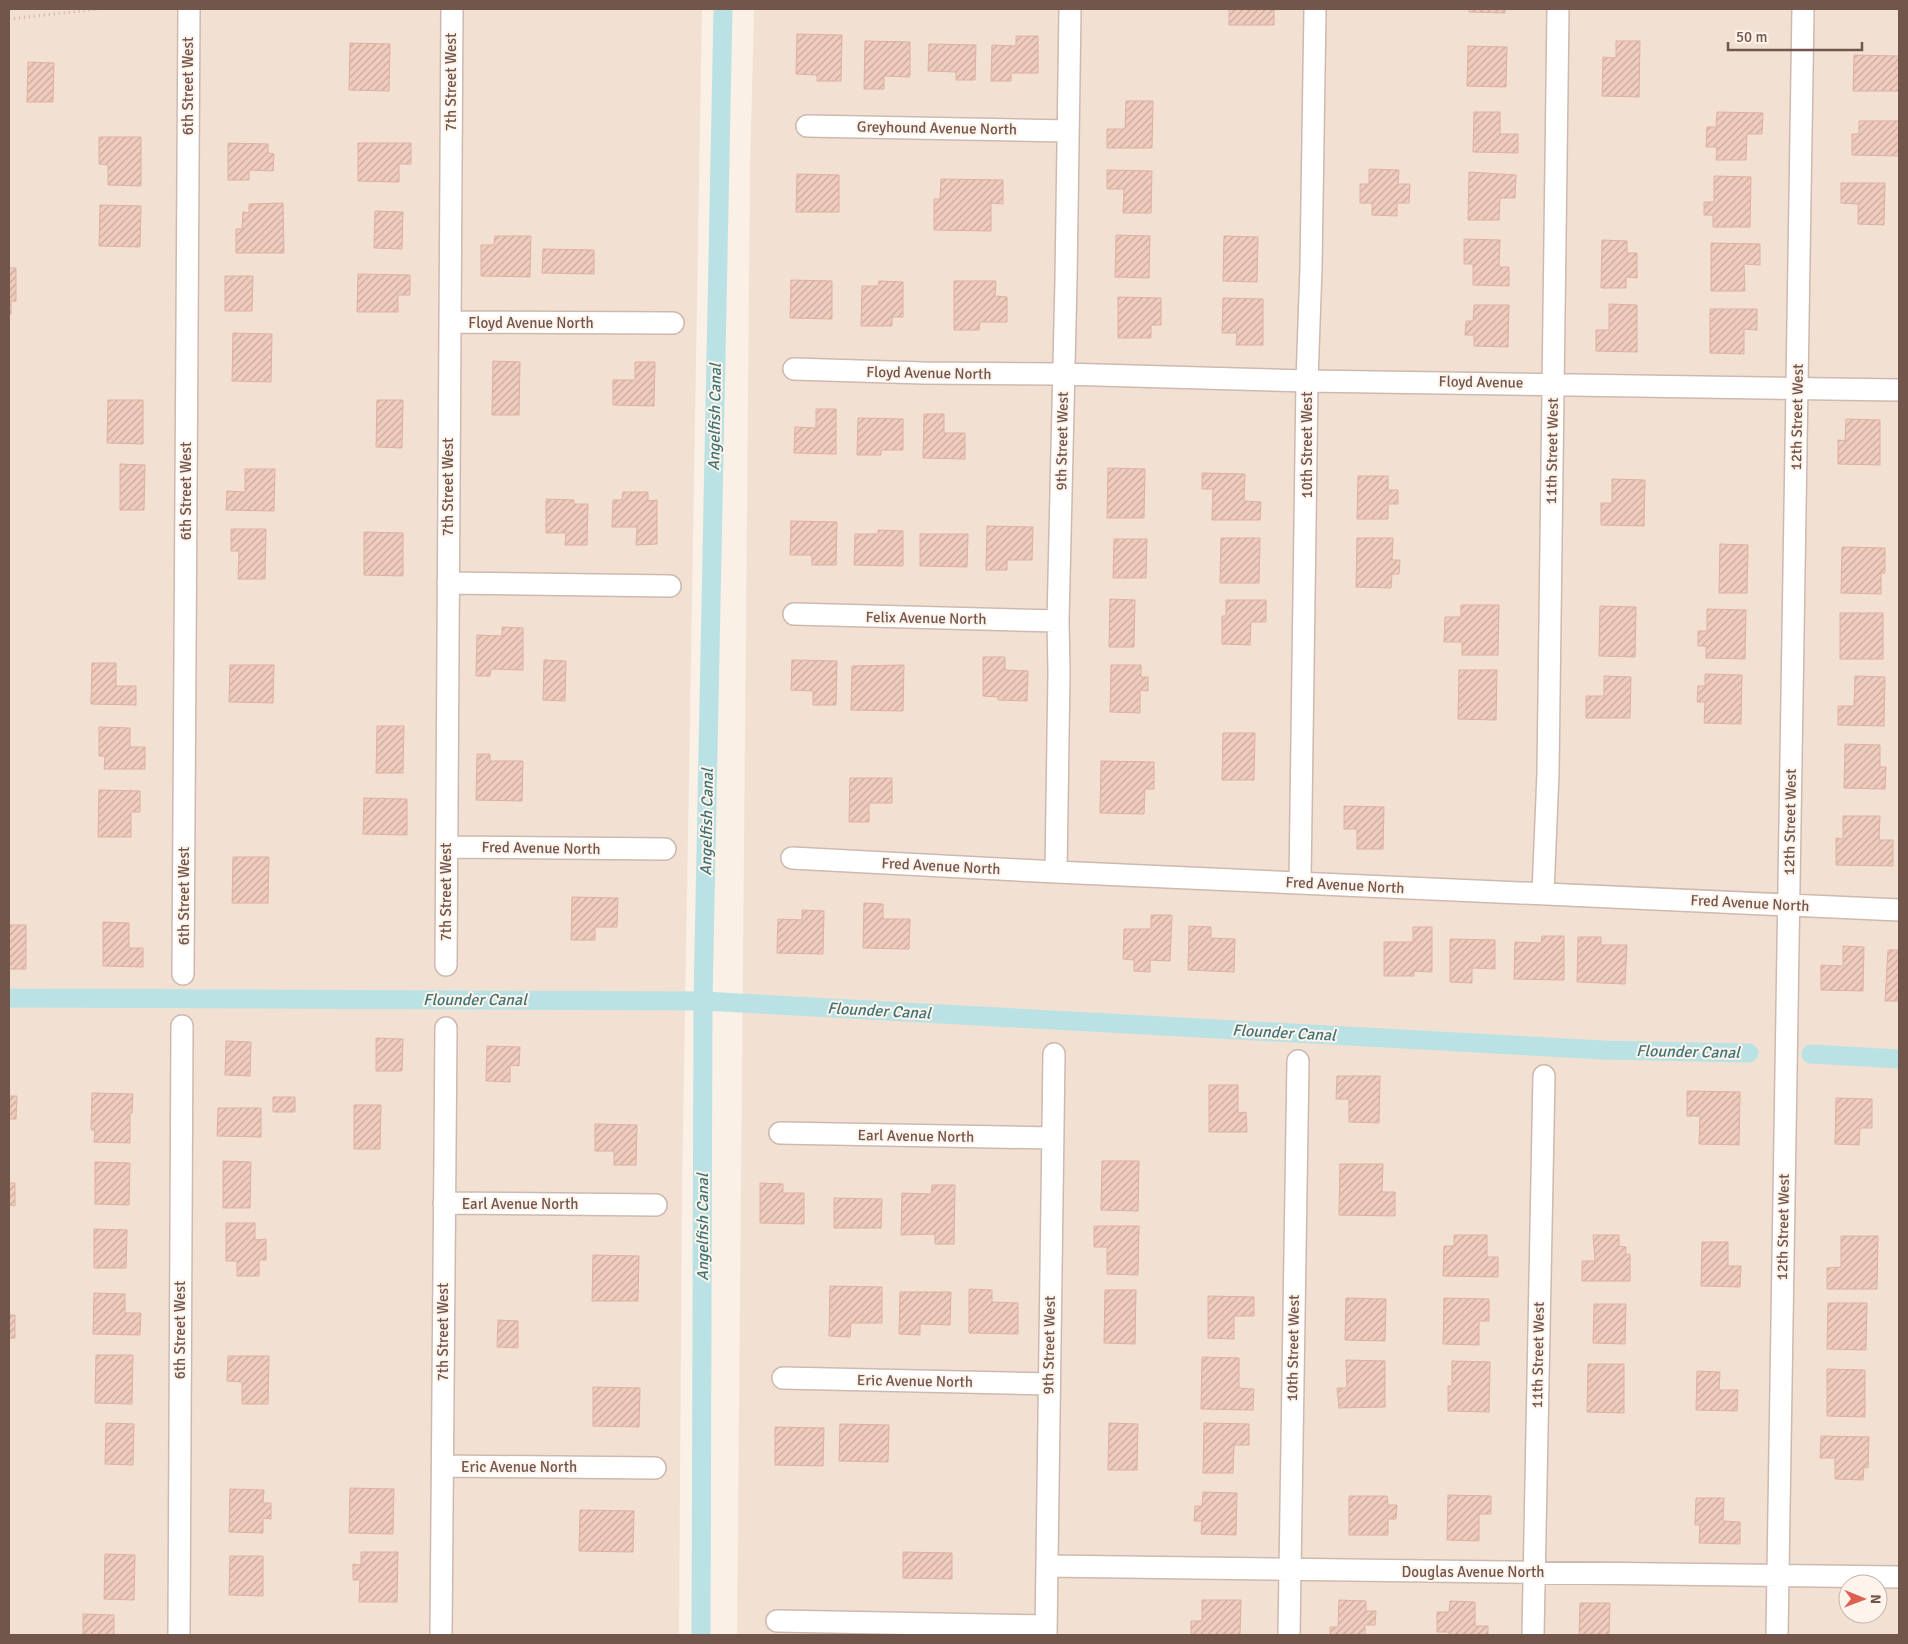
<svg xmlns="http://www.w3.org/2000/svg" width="1908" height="1644" viewBox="0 0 1908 1644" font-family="Signika,sans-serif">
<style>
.residential{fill:#f2e1d3;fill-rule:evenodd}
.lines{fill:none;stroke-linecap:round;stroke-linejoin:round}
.canal{stroke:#bae2e4;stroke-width:19}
.building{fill:url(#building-hatch);stroke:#e1b09f}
.street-casing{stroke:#ceb9af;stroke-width:24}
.path{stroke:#d4afa1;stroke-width:3;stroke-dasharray:1 4;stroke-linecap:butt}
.street{stroke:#fff;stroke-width:21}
.labels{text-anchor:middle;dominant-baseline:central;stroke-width:4;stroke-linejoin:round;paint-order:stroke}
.street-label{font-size:15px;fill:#72554b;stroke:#fef4eb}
.water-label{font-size:16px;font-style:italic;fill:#407577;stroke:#fef4eb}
</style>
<defs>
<pattern id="building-hatch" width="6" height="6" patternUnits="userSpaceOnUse" patternTransform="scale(1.25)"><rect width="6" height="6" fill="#efccbe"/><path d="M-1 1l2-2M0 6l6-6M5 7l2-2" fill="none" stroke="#c6a89c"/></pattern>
</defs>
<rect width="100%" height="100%" fill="#fbf0e5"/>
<path class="residential" d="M9 9H702L682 1191 679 1635H9Z
M754 9H1899V1635H737L750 169ZM1848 1584H1878V1614H1848Z"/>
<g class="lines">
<path class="canal" d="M9 998 703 1001 1604 1050 1749 1053
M1811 1054 1899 1059
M701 1635 703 1001 723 9"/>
</g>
<path class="building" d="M1229 9H1274V25H1229Z
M1469 9H1505V13L1469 12Z
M797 34 842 35 841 81H817V75L796 74Z
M1016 36H1038V73H1011V81H991L992 45 1016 46Z
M865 41 910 42V77L884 76V89H864Z
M1616 41H1640L1639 97 1602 96 1603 57 1616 58Z
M350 43 390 44 389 91 349 90Z
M929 44 976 45 975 80H956V72L928 71Z
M1468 46 1507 47 1506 87 1467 86Z
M1854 55 1899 56V91H1853Z
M28 62 54 63 53 102H27Z
M1126 101H1153L1152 148H1107V129H1125Z
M1474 112H1500V134H1518V153L1473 152Z
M1717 112 1763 113 1762 134H1747L1746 160H1716L1717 147H1706L1707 127H1716Z
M1859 121H1899V156L1852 155V134H1859Z
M99 137H141V186L108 185V165L99 164Z
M228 143 268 144V153L274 154 273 171 249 170V180H228Z
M358 143H411V164H399V182L358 181Z
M1369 169 1399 170 1398 184H1410L1409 203H1397V216L1372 215V203H1360V184H1369Z
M1107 170 1152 171 1151 213H1123L1124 189H1107Z
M1469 172 1516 175 1515 198H1500L1499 220H1468Z
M797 174 839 175V212H796Z
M1714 176 1751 177 1750 227H1713V215H1704V202H1714Z
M941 179 1003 180V204L991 203V231L934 230V199H940Z
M1841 183H1885L1884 225 1858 224V204L1841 203Z
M283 203 284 253H236V229H242L243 212 249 213V204Z
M100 205 141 206 140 247 99 246Z
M375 211 403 212 402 249 374 248Z
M1116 235 1150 236 1149 278 1115 277Z
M495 236H531L530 277 481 276V245H494Z
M1224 236 1258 237 1257 282 1223 281Z
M1464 239 1500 240 1499 267H1509V286L1473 285V264H1464Z
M1602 240 1627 241V253H1637V278L1626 277V288H1601Z
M1711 243 1760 244V265L1744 264 1745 291H1711Z
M543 249 594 250V274L542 273Z
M9 268H16V301H11V314H9Z
M358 274 410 275V295H398V312H357Z
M225 276H253L252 311H225Z
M791 280 832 281V319L790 318Z
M879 281 903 282V317H892V326H861L862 286H878Z
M954 281H996L995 296 1007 297V322H980L979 330H954Z
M1118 297 1161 298V325H1151V338H1118Z
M1223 298 1263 299V345H1236L1237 333H1222Z
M1609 304 1637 305V352L1596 351V330H1609Z
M1474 305H1509L1508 347 1474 346V335H1465L1466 321H1473Z
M1710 309H1757V330L1744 329V354L1710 353Z
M233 333 272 334 271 382 232 381Z
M493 361 520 362 519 415H492Z
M635 362H655L654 406 613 405V380H635Z
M108 400H143V444L107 443Z
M377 400H403L402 448 376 447Z
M816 409H836V454L794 453 795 427 816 428Z
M924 414H944V433H965V459L923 458Z
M858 418 903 419V450H881V455H857Z
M1846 419 1880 420V465L1838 464V440L1845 441Z
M120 464 145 465 144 510H120Z
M1108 468 1145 469 1144 518H1107Z
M245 469H275L274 511 226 510 227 491 245 492Z
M1202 473 1245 474 1244 501 1261 502 1260 520H1212L1213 489H1202Z
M1358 476H1388V490H1398V504H1388V519H1357Z
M1612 479 1645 480 1644 526 1601 525V503H1612Z
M623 492H648V501L657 500V544L636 545 637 527H612L613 500H622Z
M546 499 574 500V504H588L587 545H565L566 533H546Z
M791 521 837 522 836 565H812V555H790Z
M987 526 1033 527 1032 560H1007V570H986Z
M231 529H266L265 579H238L239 551H231Z
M878 530 903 531V566L854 565 855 534H878Z
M364 532 403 533V576L364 575Z
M920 534H968L967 567 920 566Z
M1221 538H1260L1259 583H1220Z
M1357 538H1393L1392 560H1400L1399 574H1392L1391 588 1356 587Z
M1114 539H1147L1146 578H1113Z
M1720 544 1748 545 1747 593H1719Z
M1842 547 1885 548V573H1881V594L1841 593Z
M1110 599 1135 600 1134 647H1109Z
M1226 600H1266V622H1251L1250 645 1222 644V616H1226Z
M1461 605H1499L1498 655H1462V642H1444L1445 617H1461Z
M1600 606 1636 607 1635 657 1599 656Z
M1707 609 1746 610 1745 659 1706 658V646H1698V631H1707Z
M1840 613H1883V659H1840Z
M502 627 523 628V670L491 669 490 676H476L477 635 502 636Z
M983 657H1005V670L1028 671 1027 701 998 700V697L983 696Z
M544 660 566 661 565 701 543 700Z
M792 660 837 661 836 705H813V691L791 690Z
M92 663H116V686H136V705L91 704Z
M230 665H274L273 703 229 702Z
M904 665 903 711 851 710 852 666Z
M1111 665H1141V677H1148V691L1140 690V713L1110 712Z
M1459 670H1497L1496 720 1458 719Z
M1705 674 1742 675 1741 724 1704 723 1705 702H1697L1698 686H1705Z
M1604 676 1631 677 1630 718H1586V696H1604Z
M1855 676 1885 677 1884 726 1838 725V706H1854Z
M377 726H404L403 773H376Z
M99 727 130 728V747H145V769H104L105 756H99Z
M1223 733H1255L1254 780H1222Z
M1845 744 1880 745V767H1886L1885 789 1844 788Z
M477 754H490V761H523L522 801 476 800Z
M1101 761 1154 762V789H1145L1144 814 1100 813Z
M850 778H892V803H869V822H849Z
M99 790 140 791V812H131V837H98Z
M364 798 407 799V835L363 834Z
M1344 806 1384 807 1383 849H1357V829H1344Z
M1843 816H1880L1879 840H1893V866L1836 865V838L1843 839Z
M233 857H269L268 903H232Z
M572 897 618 898 617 927H595V940H571Z
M864 903 883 904V919H910L909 949 863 948Z
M802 910 824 911 823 954 777 953 778 919 802 920Z
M1151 915H1172L1170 961 1150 960V972L1134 971V960L1123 959 1124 929H1151Z
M103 922 129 923V948H143V967L103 966Z
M9 925H26V969H9Z
M1189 926 1211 927V938L1235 939 1234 972 1188 970Z
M1413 927H1432V972L1414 971V976H1384V942H1413Z
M1542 936H1564V980L1514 979 1515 942 1541 943Z
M1578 937H1601V945H1627L1625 984 1577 982Z
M1450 939 1495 940V969L1472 968V983L1450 982Z
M1843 946 1864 947 1863 991 1821 990V965L1843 966Z
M1888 950H1899V1001H1885Z
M376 1038 403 1039 402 1071H376Z
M226 1041 251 1042 250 1076 225 1075Z
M487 1046 520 1047 519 1066 510 1065V1082L486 1081Z
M1337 1076H1380L1379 1123 1349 1122V1099H1336Z
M1209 1085H1238V1113L1246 1112 1247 1132H1209Z
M1687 1091 1740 1092 1739 1145 1699 1144 1700 1116H1687Z
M92 1093 133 1094 132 1113H130V1143L94 1142 95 1130H91Z
M9 1096H17L16 1119H9Z
M273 1097H295V1112H273Z
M1836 1098 1872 1099V1128H1860L1859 1145 1835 1144Z
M354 1105H381L380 1149H354Z
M218 1108H261V1137L217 1136Z
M595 1124 637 1125 636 1165H614V1151H595Z
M223 1161 251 1162 250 1208H223Z
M1102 1161H1139L1138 1211 1101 1210Z
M95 1162 130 1163 129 1205 95 1204Z
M1340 1164H1383L1382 1192H1395V1216L1339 1215Z
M9 1183H15V1206L9 1205Z
M760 1183 783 1184V1193H804V1224L760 1223Z
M932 1185H955L954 1244H935V1234L901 1235 902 1193 931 1194Z
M834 1198 882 1199 881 1228H834Z
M226 1223H255V1240L266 1239V1260H259V1276H237V1261H226Z
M1094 1226H1139L1138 1275 1107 1274V1247H1094Z
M94 1229 127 1230 126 1268H94Z
M1454 1235H1487V1257H1498V1277L1443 1276 1444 1246H1454Z
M1593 1235H1619V1246L1626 1247V1255L1630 1254V1281H1582V1261H1595Z
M1841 1236H1878L1877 1289H1827V1268L1841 1267Z
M1702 1242H1728V1266H1741L1740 1287 1701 1286Z
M593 1255 639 1256 638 1301H592Z
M830 1286 882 1287V1323H851L850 1337 829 1336Z
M969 1289 992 1290V1302L1018 1303V1334L969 1333Z
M1105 1290H1136L1135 1344 1104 1343Z
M900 1292H951L950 1325 920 1324V1335L899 1334Z
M94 1293 125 1294V1313H141L140 1335 93 1334Z
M1208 1296 1254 1297V1316H1234V1339L1208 1338Z
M1346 1298 1386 1299 1385 1341 1345 1340Z
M1444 1298 1489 1299V1321H1479V1345L1443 1344Z
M1828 1303H1867L1866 1350 1827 1349Z
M1594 1304H1626L1625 1344 1593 1343Z
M9 1315H15V1338H9Z
M498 1320 518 1321V1348L497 1347Z
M96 1355H133L132 1404 95 1403Z
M228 1356H269L268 1404H242V1382L227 1381Z
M1202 1357 1239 1358V1388L1254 1389 1253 1410 1201 1409Z
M1346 1360 1385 1361V1407L1339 1408 1337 1388H1347Z
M1452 1361 1490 1362 1489 1412 1448 1411V1386H1452Z
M1588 1364H1624V1413L1587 1412Z
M1827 1369 1865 1370V1417L1827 1416Z
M1697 1371 1720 1372 1719 1390H1738L1737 1411 1696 1410Z
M593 1387 640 1388 639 1427 593 1426Z
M106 1423 134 1424 133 1465 105 1464Z
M1109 1423 1138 1424 1137 1470H1108Z
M1204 1423 1249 1424V1445H1234L1233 1473H1203Z
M840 1424 889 1425 888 1462 839 1461Z
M775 1427 824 1428 823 1466 775 1465Z
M1821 1436 1869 1437 1868 1468 1864 1467 1863 1480 1835 1479V1458H1820Z
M350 1488 394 1489 393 1534 349 1533Z
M230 1489 264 1490 263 1503H271V1519L263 1518V1533L229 1532Z
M1203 1492 1237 1493 1236 1535 1201 1534 1202 1521H1194L1195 1506H1202Z
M1448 1495 1491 1496V1514H1479V1541L1447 1540Z
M1349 1496H1387L1388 1505H1397L1396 1519H1388V1535H1349Z
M1696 1498H1724L1723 1521 1740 1522V1544L1699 1543 1700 1525H1695Z
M580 1510 634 1511 633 1552 579 1551Z
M361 1552H398L397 1602H359L360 1580H353V1564L361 1565Z
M903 1552 952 1553V1579L903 1578Z
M105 1554 135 1555 134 1600 104 1599Z
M230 1556H263V1596L229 1595Z
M1202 1600H1241L1240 1635H1191V1621H1202Z
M1339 1600 1366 1601V1611H1376L1375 1625H1365V1635H1330V1627H1338Z
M1450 1601 1475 1602V1626H1488V1635H1449V1632H1437V1612H1449Z
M1580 1603H1610L1609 1635H1579Z
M83 1614 114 1615V1635H83Z"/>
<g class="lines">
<g class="street-casing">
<path id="street" d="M807 126 1068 131
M450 322 673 323
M794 369 923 373 1063 374 1307 381 1899 390
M448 583 670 586
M794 614 1058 621
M447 847 665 849
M792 858 1056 872 1899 910
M1056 872 1059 672 1058 621 1066 280 1070 9
M1300 882 1307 381 1311 267 1315 9
M1543 893 1548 773 1558 9
M446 965 452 9
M183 974 189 9
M780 1133 1052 1138
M444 1203 656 1205
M783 1378 1048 1384
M443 1466 655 1468
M1047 1566 1899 1577
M777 1621 1046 1626
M179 1635 182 1026
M441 1635 446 1028
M1046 1635 1054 1054
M1289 1635 1298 1061
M1533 1635 1544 1076
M1777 1635 1803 9"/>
</g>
<path class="path" d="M9 19 99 9"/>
<use href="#street" class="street"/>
</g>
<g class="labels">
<g class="street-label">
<text transform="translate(451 82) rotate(-90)">7th Street West</text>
<text transform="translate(188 86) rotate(-90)">6th Street West</text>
<text transform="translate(937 128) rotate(1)">Greyhound Avenue North</text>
<text x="531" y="323">Floyd Avenue North</text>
<text transform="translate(929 373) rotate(1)">Floyd Avenue North</text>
<text transform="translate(1481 382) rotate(1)">Floyd Avenue</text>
<text transform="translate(1797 417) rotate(-89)">12th Street West</text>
<text transform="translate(1062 441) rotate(-89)">9th Street West</text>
<text transform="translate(1307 445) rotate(-90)">10th Street West</text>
<text transform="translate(1552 451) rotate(-89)">11th Street West</text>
<text transform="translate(448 487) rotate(-90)">7th Street West</text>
<text transform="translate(186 491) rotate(-90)">6th Street West</text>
<text transform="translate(926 618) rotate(1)">Felix Avenue North</text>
<text transform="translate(1790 822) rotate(-89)">12th Street West</text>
<text transform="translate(541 848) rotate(1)">Fred Avenue North</text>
<text transform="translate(941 866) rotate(3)">Fred Avenue North</text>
<text transform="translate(1345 885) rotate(3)">Fred Avenue North</text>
<text transform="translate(446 892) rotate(-90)">7th Street West</text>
<text transform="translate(184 896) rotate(-90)">6th Street West</text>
<text transform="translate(1750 903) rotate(3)">Fred Avenue North</text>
<text transform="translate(916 1136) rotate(1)">Earl Avenue North</text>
<text x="520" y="1204">Earl Avenue North</text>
<text transform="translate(1783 1227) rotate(-89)">12th Street West</text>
<text transform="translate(180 1330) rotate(-90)">6th Street West</text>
<text transform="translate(443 1332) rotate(-90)">7th Street West</text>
<text transform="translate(1049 1345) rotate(-89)">9th Street West</text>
<text transform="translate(1293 1348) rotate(-89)">10th Street West</text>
<text transform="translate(1538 1355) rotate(-89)">11th Street West</text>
<text transform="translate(915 1381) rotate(1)">Eric Avenue North</text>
<text x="519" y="1467">Eric Avenue North</text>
<text x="1473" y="1572">Douglas Avenue North</text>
</g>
<g class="water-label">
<text transform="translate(715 417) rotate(-89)">Angelfish Canal</text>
<text transform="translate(707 822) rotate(-89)">Angelfish Canal</text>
<text x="475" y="1000">Flounder Canal</text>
<text transform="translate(879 1011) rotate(3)">Flounder Canal</text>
<text transform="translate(1284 1033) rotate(3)">Flounder Canal</text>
<text transform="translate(1688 1052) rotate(1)">Flounder Canal</text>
<text transform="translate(703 1227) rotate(-90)">Angelfish Canal</text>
</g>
</g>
<rect width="1908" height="1644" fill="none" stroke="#72554b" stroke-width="20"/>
<g transform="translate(1863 1599) rotate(91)"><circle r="24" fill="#fef4eb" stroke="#c6b4ab"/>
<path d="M0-4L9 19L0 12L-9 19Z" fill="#df5f50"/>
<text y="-8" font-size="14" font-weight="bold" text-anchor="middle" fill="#72554b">N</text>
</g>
<path d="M1728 42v8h134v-8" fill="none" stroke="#72554b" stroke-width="2.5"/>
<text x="1736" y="42" font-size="15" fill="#72554b" stroke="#fef4eb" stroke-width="4" paint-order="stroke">50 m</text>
</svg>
